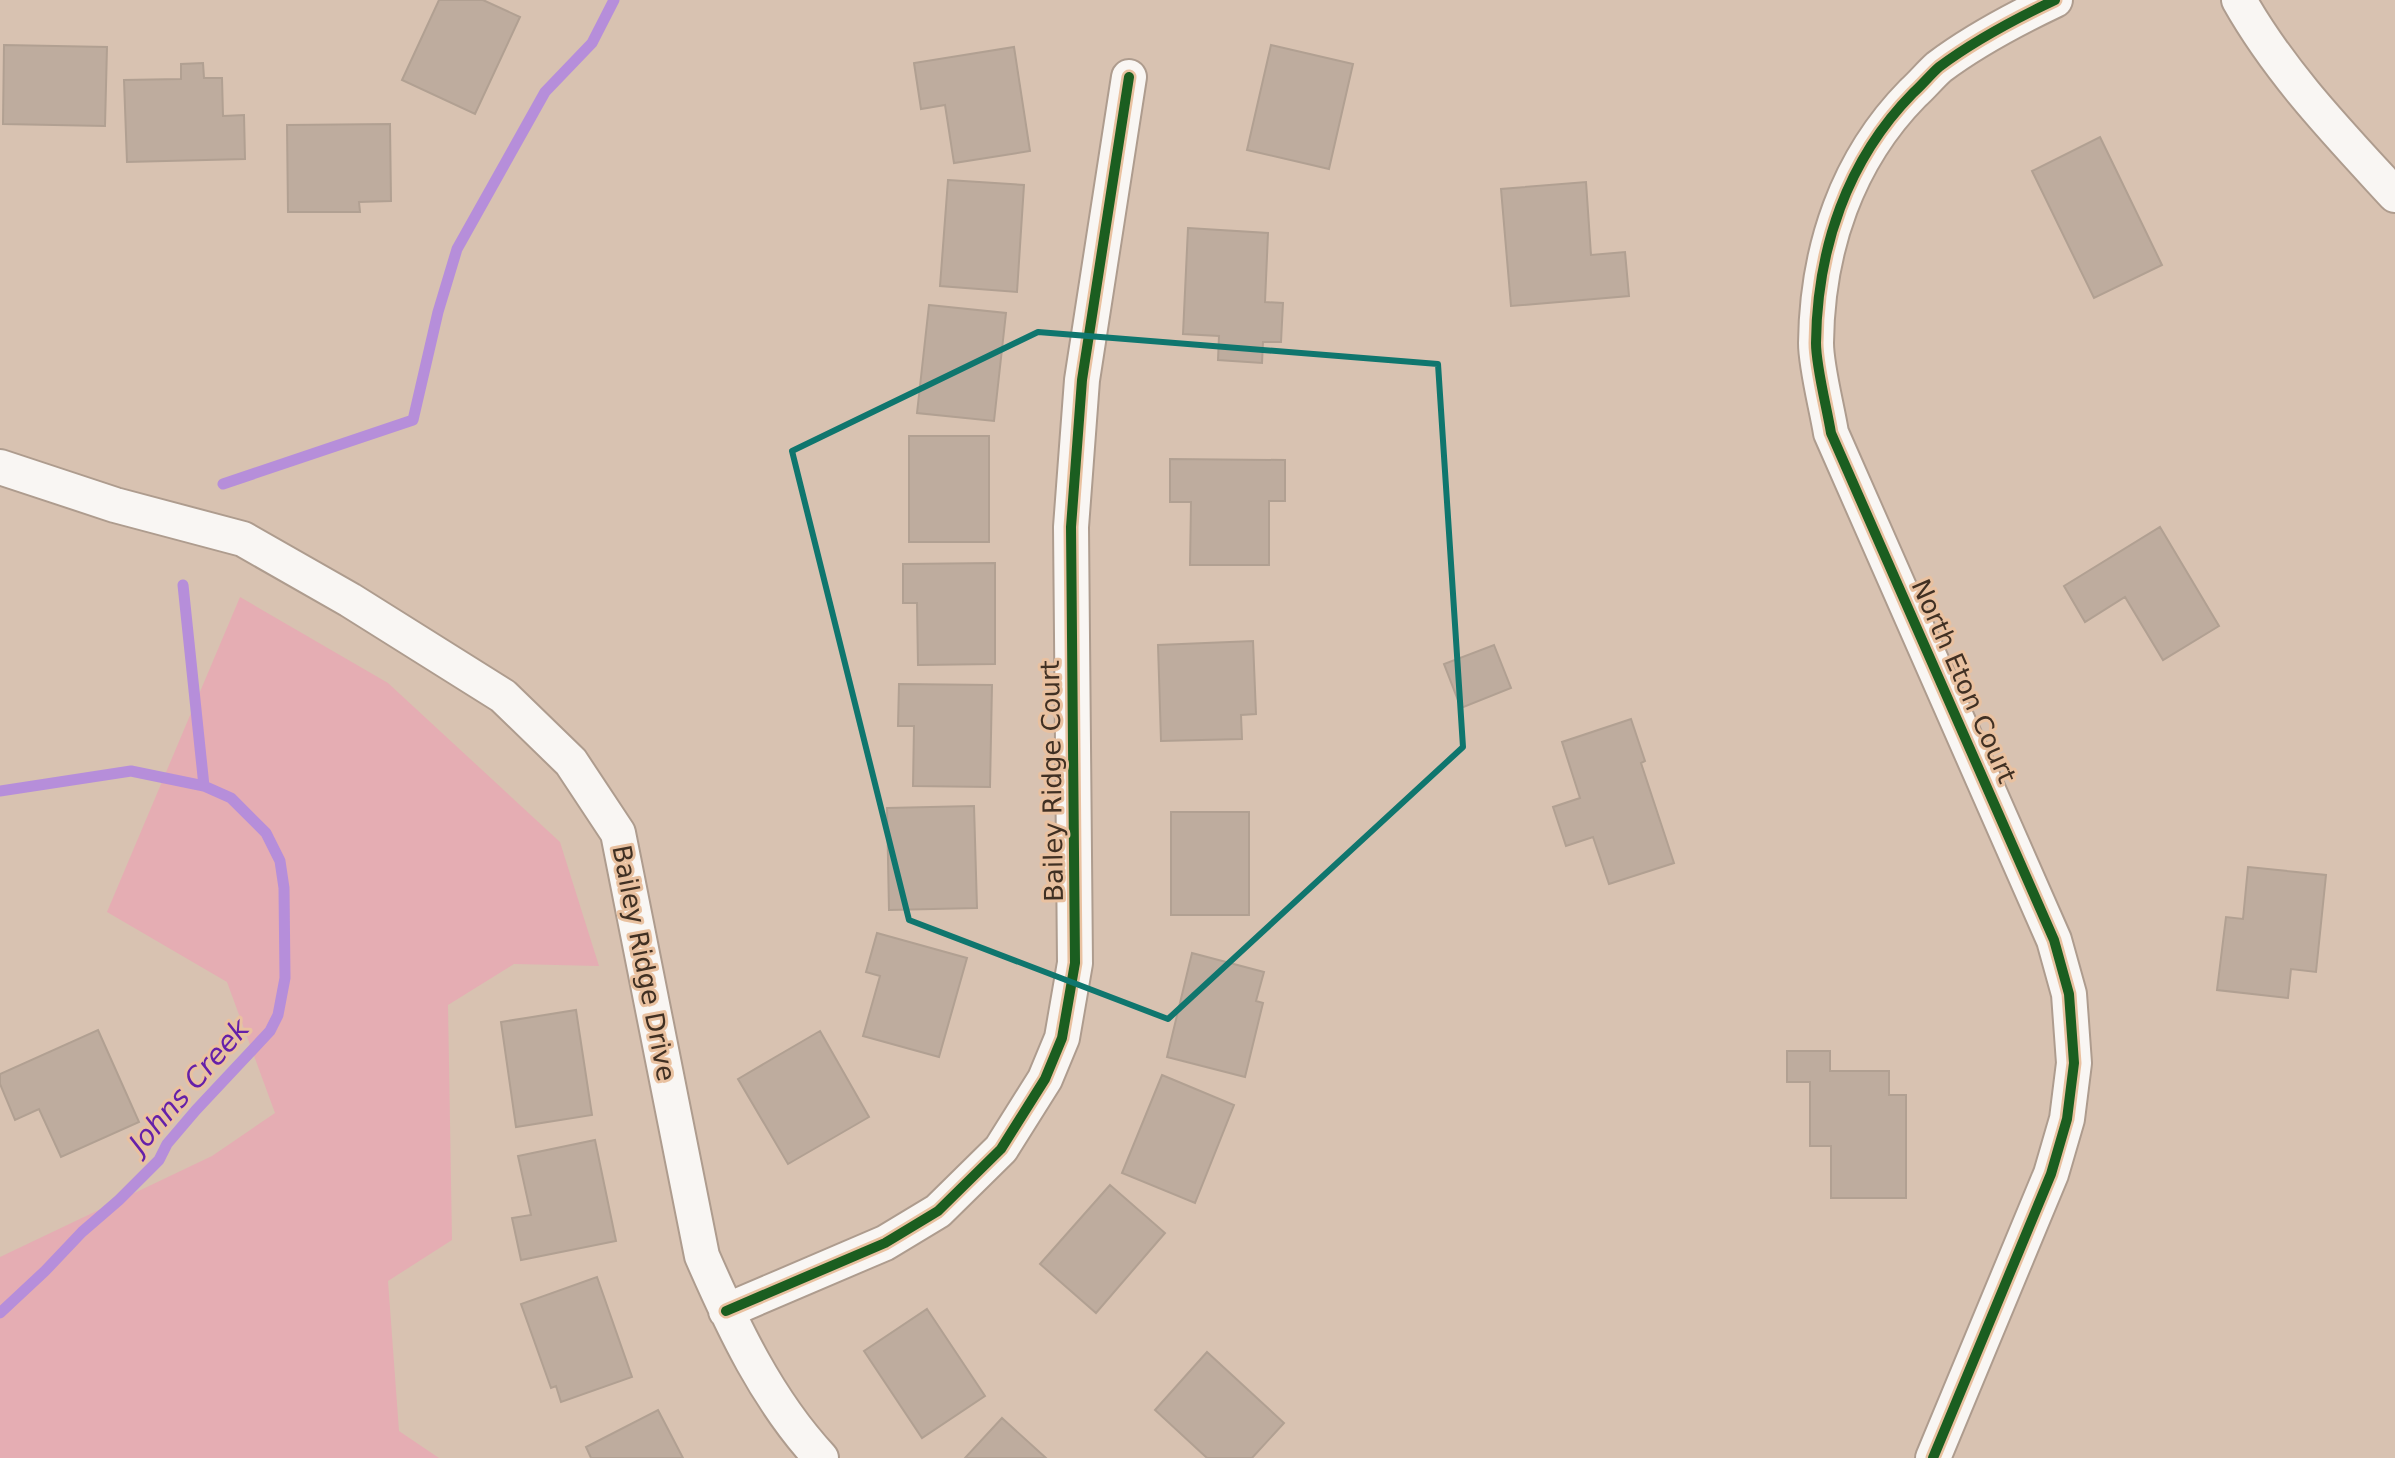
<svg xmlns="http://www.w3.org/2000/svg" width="2395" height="1458" viewBox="0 0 2395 1458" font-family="'DejaVu Sans',sans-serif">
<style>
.green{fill:#e5adb3}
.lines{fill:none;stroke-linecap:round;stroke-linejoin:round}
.stream{stroke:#b68eda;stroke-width:11}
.building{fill:#beac9e;stroke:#b1a092;stroke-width:2}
.street-casing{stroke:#ae9c8e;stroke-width:38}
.street{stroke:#f9f6f3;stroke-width:34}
.cycleway-casing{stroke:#e9c1a0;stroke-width:15}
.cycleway{stroke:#1b5e20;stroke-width:10}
.marked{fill:none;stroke:#0f766e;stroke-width:6;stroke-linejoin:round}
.labels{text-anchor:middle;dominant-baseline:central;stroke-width:6;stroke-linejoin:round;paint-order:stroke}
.street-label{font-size:26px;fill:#403023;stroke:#e9c1a0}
.water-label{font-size:28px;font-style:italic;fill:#6520a9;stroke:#e9c1a0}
</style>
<rect width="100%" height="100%" fill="#d8c2b1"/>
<path class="green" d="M240 597 388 683 560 842 599 966 514 964 448 1005 452 1240 388 1281 399 1431 439 1458H0V1257L212 1156 275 1113 227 982 107 912Z"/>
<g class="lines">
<path class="stream" d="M223 484 413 420 438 312 457 249 545 92 592 43 614 0
M183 585 204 786
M0 791 131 771 204 786 231 798 266 833 280 861 284 888 285 978 278 1015 270 1031 196 1110 167 1144 159 1160 119 1200 82 1232 45 1271 0 1313"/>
</g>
<path class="building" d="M439 0H483L520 17 475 114 402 80Z
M4 45 107 47 105 126 3 124Z
M1271 45 1353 64 1329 169 1247 150Z
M1014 47 1030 151 954 163 945 105 921 109 914 63Z
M203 63 204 78H222L223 116 244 115 245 159 127 162 124 80 181 79V64Z
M390 124 391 201 359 202 360 212H288L287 125Z
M2100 137 2162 265 2094 298 2032 171Z
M948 180 1024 185 1017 292 940 286Z
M1586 182 1591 255 1625 252 1629 296 1511 306 1501 189Z
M1188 228 1268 233 1265 302 1283 303 1281 342H1263L1262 363 1218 360 1219 336 1183 334Z
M929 305 1006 313 994 421 917 413Z
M909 436H989V542H909Z
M1170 459 1285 460V501H1269V565H1190L1191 502H1170Z
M2160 527 2219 626 2163 660 2125 597 2085 622 2064 586Z
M995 563V664L918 665 917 603H903V564Z
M1253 641 1256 714 1241 715 1242 739 1161 741 1158 645Z
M1494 645 1511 688 1461 708 1444 664Z
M899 684 992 685 990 787 913 786 914 726H898Z
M1631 719 1645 761 1641 763 1674 863 1609 884 1593 837 1566 846 1553 807 1580 798 1562 742Z
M974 806 977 908 889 910 887 808Z
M1171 812H1249V915H1171Z
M2248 867 2326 875 2316 972 2291 969 2288 998 2217 990 2226 917 2243 919Z
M877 933 967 958 939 1057 863 1036 880 976 866 972Z
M1192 953 1264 972 1256 1001 1263 1003 1245 1077 1167 1057Z
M576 1010 592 1115 516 1127 501 1022Z
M98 1030 139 1122 61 1157 39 1109 15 1120 0 1084V1074Z
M820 1031 869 1117 788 1164 738 1079Z
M1787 1051H1830V1071H1889V1095H1906V1198H1831V1146H1810V1082H1787Z
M1162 1075 1234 1105 1195 1203 1122 1173Z
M595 1140 616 1241 521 1260 512 1218 531 1215 518 1156Z
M1110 1185 1165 1233 1096 1313 1040 1264Z
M597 1277 632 1377 561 1402 556 1386 551 1388 521 1304Z
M927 1309 985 1396 922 1438 864 1351Z
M1207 1352 1284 1423 1252 1458H1207L1155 1410Z
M658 1410 683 1458H591L586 1447Z
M1002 1418 1046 1458H965Z"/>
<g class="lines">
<g class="street-casing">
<path id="street" d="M2239 0C2280 73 2339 134 2395 195
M0 467 115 505 243 539 350 600 503 696 571 762 618 833 702 1256C733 1327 767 1400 821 1458
M726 1311 885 1243 938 1211 1001 1149 1045 1079 1062 1038 1075 963 1071 527 1082 380 1129 77
M1933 1458 2051 1174 2067 1119 2074 1063 2069 994 2054 940 1831 433C1827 408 1816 367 1816 343 1817 249 1847 160 1913 93 1922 85 1930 75 1939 67 1975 40 2015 19 2055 0"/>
</g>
<use href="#street" class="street"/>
<g class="cycleway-casing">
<path id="cycleway" d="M726 1311 885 1243 938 1211 1001 1149 1045 1079 1062 1038 1075 963 1071 527 1082 380 1129 77
M1933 1458 2051 1174 2067 1119 2074 1063 2069 994 2054 940 1831 433C1827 408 1816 367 1816 343 1817 249 1847 160 1913 93 1922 85 1930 75 1939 67 1975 40 2015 19 2055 0"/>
</g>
<use href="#cycleway" class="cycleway"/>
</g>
<path class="marked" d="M1038 332 1438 364 1463 747 1168 1019 909 920 792 451Z"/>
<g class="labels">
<g class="street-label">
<text transform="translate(1964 681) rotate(66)">North Eton Court</text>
<text transform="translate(1052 781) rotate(-91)">Bailey Ridge Court</text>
<text transform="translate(644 963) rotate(79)">Bailey Ridge Drive</text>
</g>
<g class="water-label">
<text transform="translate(189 1086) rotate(-49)">Johns Creek</text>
</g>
</g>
</svg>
